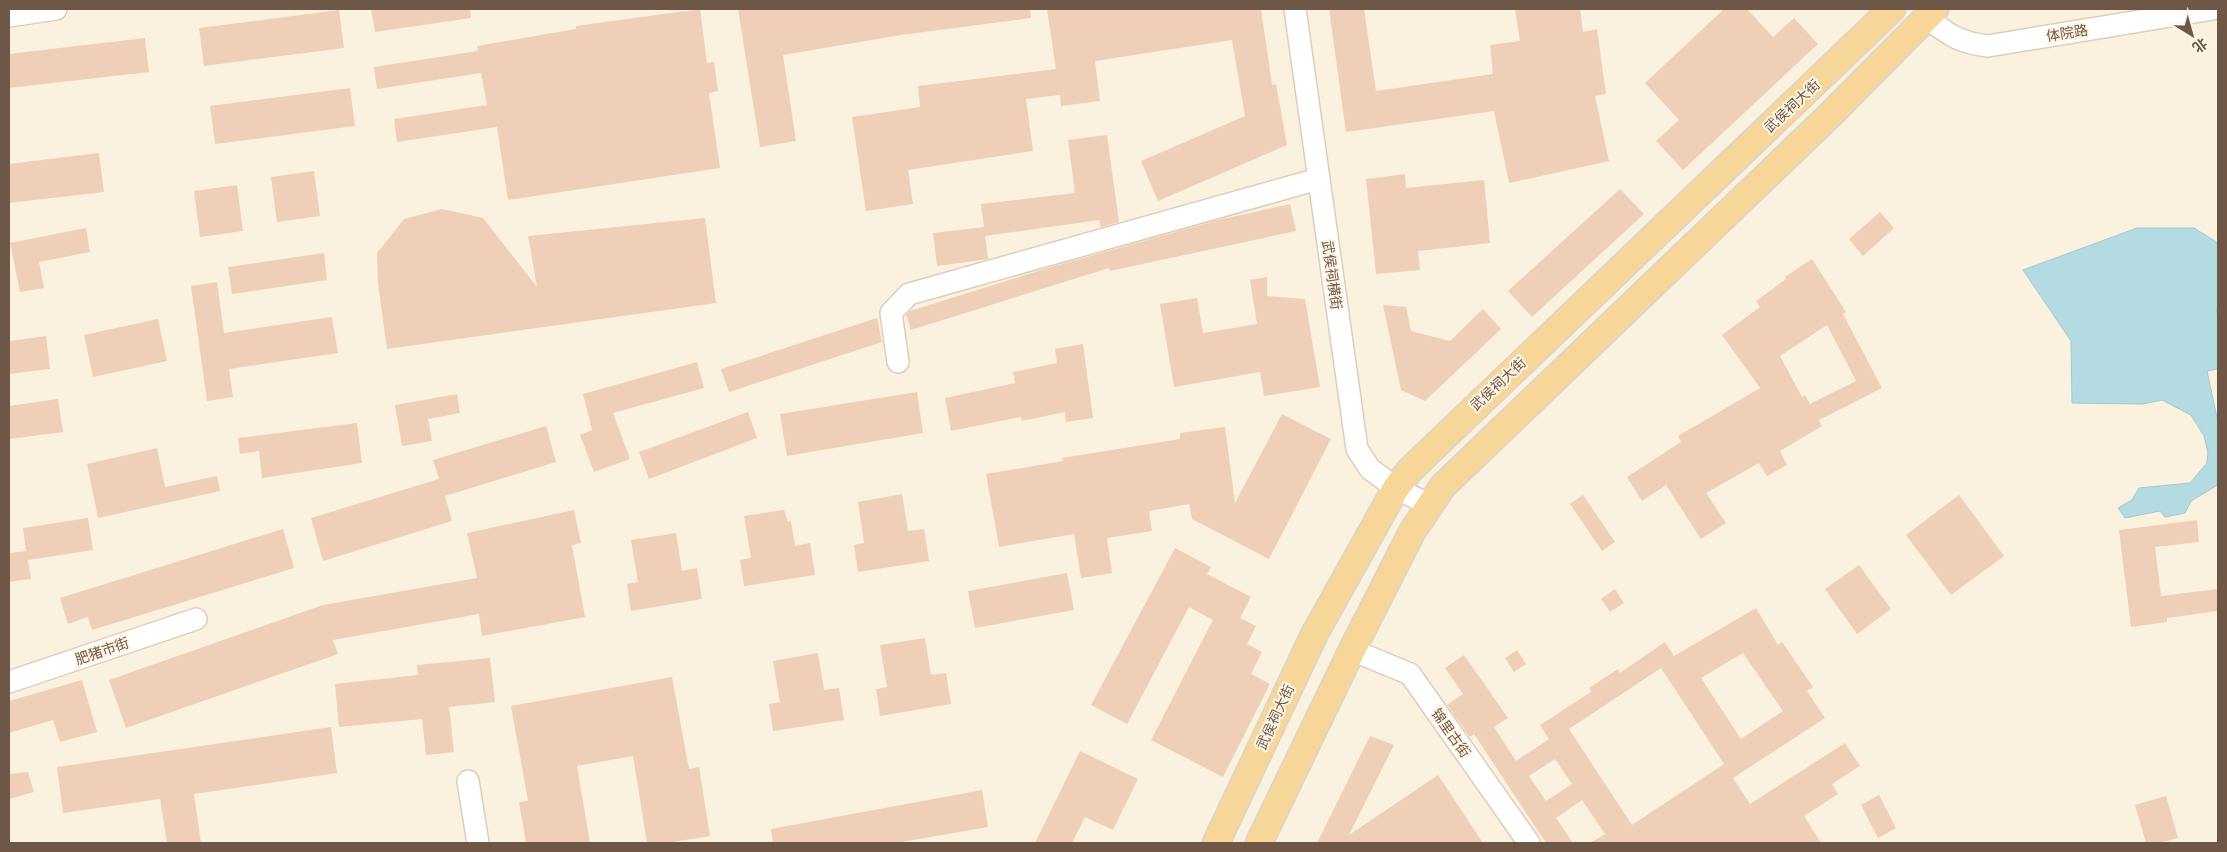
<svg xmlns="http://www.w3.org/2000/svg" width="2227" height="852" viewBox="0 0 2227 852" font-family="Jost,'Noto Sans SC',sans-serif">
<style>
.water{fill:#b5dbe2;stroke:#9ccad4}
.building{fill:#efcfb8;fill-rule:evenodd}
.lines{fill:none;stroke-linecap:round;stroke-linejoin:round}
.minor-casing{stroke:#decdbc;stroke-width:24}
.major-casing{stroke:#dad3cf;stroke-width:29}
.minor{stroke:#fff;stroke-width:21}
.major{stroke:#f7d69a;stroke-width:26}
.labels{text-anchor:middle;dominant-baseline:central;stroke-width:4;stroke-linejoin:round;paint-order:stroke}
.street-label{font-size:14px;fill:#6f5748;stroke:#fef5e5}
</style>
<rect width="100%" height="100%" fill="#fbf1df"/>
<path class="water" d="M2137 228H2194L2218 243V307L2216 308 2218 318V369L2207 371 2218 422V485L2191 501 2185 513 2165 517 2160 511 2125 518 2118 508 2132 500 2139 488 2190 483 2207 463 2208 453 2204 436 2191 415 2162 400 2143 404 2072 403 2071 341 2023 270Z"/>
<path class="building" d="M371 9H470L471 18 375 32Z
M700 9 707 63 714 62 718 91 709 93 720 168 508 200 497 127 397 142 394 119 487 105 481 73 377 89 374 67 478 51 477 46 576 29V26Z
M738 9H1030L1031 18 901 35 783 55 796 141 760 147Z
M1047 9H1261L1272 85 1276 84 1287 145 1158 201 1141 161 1245 116 1232 40 1095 61 1100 101 1061 106 1060 95 1026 99 1033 151 908 170 913 204 866 211 852 117 920 107 918 86 1056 69Z
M1329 9H1364L1376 91 1493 74 1490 45 1520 41 1515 9H1580L1583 32 1597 29 1606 94 1595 96 1609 161 1509 183 1494 111 1346 132Z
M1724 9H1747L1773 37 1794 18 1818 44 1683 170 1656 141 1679 120 1645 83Z
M339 10 344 48 204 66 199 28Z
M145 38 149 72 9 88V54Z
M350 88 355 126 215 144 210 106Z
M1107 135 1119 222 1101 227 1099 220 985 236 988 259 937 266 933 233 984 227 981 204 1075 193 1068 140Z
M99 153 104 192 9 203V164Z
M314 171 320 216 277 222 271 177Z
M1405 174 1406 188 1484 180 1490 243 1418 251 1420 270 1376 274 1366 179Z
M237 185 243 231 200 237 194 191Z
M1620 189 1644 214 1532 317 1508 291Z
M1290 204 1296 231 1110 271 1109 268 911 330 906 315 910 311 1048 268 1218 220Z
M442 209 483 218 537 287 528 236 705 218 716 303 387 349 378 283 377 253 404 219Z
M1880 212 1894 228 1863 256 1849 239Z
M86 228 90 252 39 262 44 288 20 292 10 243Z
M324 253 327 280 232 294 228 267Z
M1812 259 1846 312 1843 314 1882 388 1819 420 1822 426 1780 451 1787 465 1767 476 1759 463 1706 493 1726 523 1701 539 1666 485 1642 501 1627 477 1681 442 1678 436 1760 388 1722 335 1760 307 1756 301 1786 279 1785 277ZM1827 325 1856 381 1810 404 1805 395 1802 397 1780 356Z
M1267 277V296L1305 299 1320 387 1264 396 1260 372 1174 387 1160 304 1197 298 1203 333 1257 324 1250 280Z
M217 282 224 333 332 317 338 353 229 369 233 397 207 401 191 286Z
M1383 305 1406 307 1411 331 1450 341 1483 309 1501 329 1425 401 1401 390Z
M877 318 882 342 729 392 721 369Z
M158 319 167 361 93 377 84 335Z
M46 336 50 369 9 374V341Z
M1083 344 1093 418 1066 422 1065 412 1022 421 1021 417 951 431 945 398 1015 383 1013 372 1057 363 1055 349Z
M697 362 704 388 613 413 630 459 594 472 580 435 592 430 583 394Z
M917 392 923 433 787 456 780 414Z
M457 394 460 413 428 419 432 441 402 446 395 405Z
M58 399 63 432 9 439V406Z
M748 412 757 438 649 479 639 452Z
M1282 414 1331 439 1269 559 1192 519 1189 504 1149 511 1152 531 1107 538 1112 573 1081 578 1074 534 999 547 986 474 1063 461 1062 458 1180 439V433L1225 427 1235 503Z
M357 423 362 463 262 478 259 451 240 454 238 438Z
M546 426 556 462 445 496 452 521 323 561 311 518 439 479 433 460Z
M157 448 165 487 217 476 220 491 98 518 87 464Z
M902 494 908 531 924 529 929 561 858 572 854 545 864 543 858 502Z
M1583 495 1615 542 1602 551 1570 504Z
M1959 495 2004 556 1951 595 1906 535Z
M574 510 581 543 572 545 585 617 482 636 479 614 333 640 338 654 126 728 109 680 323 605 477 578 467 533Z
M784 510 788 522 791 521 795 546 810 543 815 575 744 586 740 560 751 558 744 516Z
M88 518 93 550 28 560 31 579 9 582V553L26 551 23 528Z
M2197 520 2199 542 2155 547 2161 596 2218 589V611L2167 618V622L2131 627 2119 530Z
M283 529 294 568 92 630 88 617 68 624 60 598Z
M676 533 682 571 697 568 702 599 631 611 627 584 638 582 631 540Z
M1175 548 1211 567 1207 574 1251 597 1240 618 1256 626 1247 644 1262 652 1251 674 1270 684 1223 777 1151 740 1213 620 1189 607 1127 724 1091 705Z
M1859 565 1891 609 1857 634 1825 589Z
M1067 573 1074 610 975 628 968 591Z
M1615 589 1624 603 1610 612 1601 599Z
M1756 608 1778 645 1782 642 1813 687 1807 691 1825 718 1733 778 1750 804 1845 743 1860 766 1832 784 1838 794 1804 816 1821 843H1590L1605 834 1582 800 1556 818 1573 843H1546L1474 734 1470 737 1447 705 1463 694 1445 668 1464 655 1508 718 1494 727 1516 761 1549 739 1540 725 1591 692 1589 688 1618 669 1620 673 1665 642 1674 656ZM1743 653 1783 711 1741 739 1701 678ZM1661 668 1724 764 1632 825 1569 729ZM1555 759 1572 784 1546 801 1529 776Z
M925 638 931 675 946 673 951 704 880 716 876 689 887 687 880 645Z
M1517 650 1526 664 1514 672 1505 658Z
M818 653 824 690 839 688 844 720 773 731 769 704 780 702 773 661Z
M490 658 495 702 449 707 454 752 426 755 422 719 339 727 335 684 418 675 417 665Z
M672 677 689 769 699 767 710 836 667 843H647L633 756 577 766 590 843H526L519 802 528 801 511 706Z
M82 680 97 732 60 742 53 720 9 733V701Z
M331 727 337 773 194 794 201 843H167L160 799 63 813 57 767Z
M1370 736 1394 745 1349 835 1438 775 1483 843H1317Z
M1080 751 1138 779 1113 830 1085 817 1072 843H1035Z
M28 772 34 792 9 799V774Z
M982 790 988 827 896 843H773L771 829Z
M1879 795 1896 828 1878 838 1861 805Z
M2166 796 2178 838 2159 843H2146L2135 805Z"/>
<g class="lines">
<g class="minor-casing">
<path id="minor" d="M1295 9 1357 449 1370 469 1396 488 1429 505
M9 16 56 9
M1927 18C1949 35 1960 43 1988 46L2213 9
M898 362 891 313 909 294 1318 179
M1352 650 1410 674 1529 843
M9 682 196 619
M468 781 478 843"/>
</g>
<g class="major-casing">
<path id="major" d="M1216 843 1314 635 1396 488 1410 470 1892 9
M1259 843 1352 650 1412 532 1443 486 1829 116 1935 9"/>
</g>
<use href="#minor" class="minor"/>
<use href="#major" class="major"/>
</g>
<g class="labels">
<g class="street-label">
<text transform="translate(2067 33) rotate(-9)">体院路</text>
<text transform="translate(1792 106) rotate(-43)">武侯祠大街</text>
<text transform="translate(1332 275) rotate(82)">武侯祠横街</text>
<text transform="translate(1498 384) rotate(-43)">武侯祠大街</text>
<text transform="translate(102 651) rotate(-19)">肥猪市街</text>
<text transform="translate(1275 717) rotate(-65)">武侯祠大街</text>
<text transform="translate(1451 733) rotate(55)">锦里古街</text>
</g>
</g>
<rect width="2227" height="852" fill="none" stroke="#6f5748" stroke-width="20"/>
<g transform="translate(2192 35) rotate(143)" stroke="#fef5e5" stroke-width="4" paint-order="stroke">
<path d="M0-4L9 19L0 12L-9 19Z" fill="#6f5748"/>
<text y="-8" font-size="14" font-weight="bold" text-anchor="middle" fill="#6f5748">北</text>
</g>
</svg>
